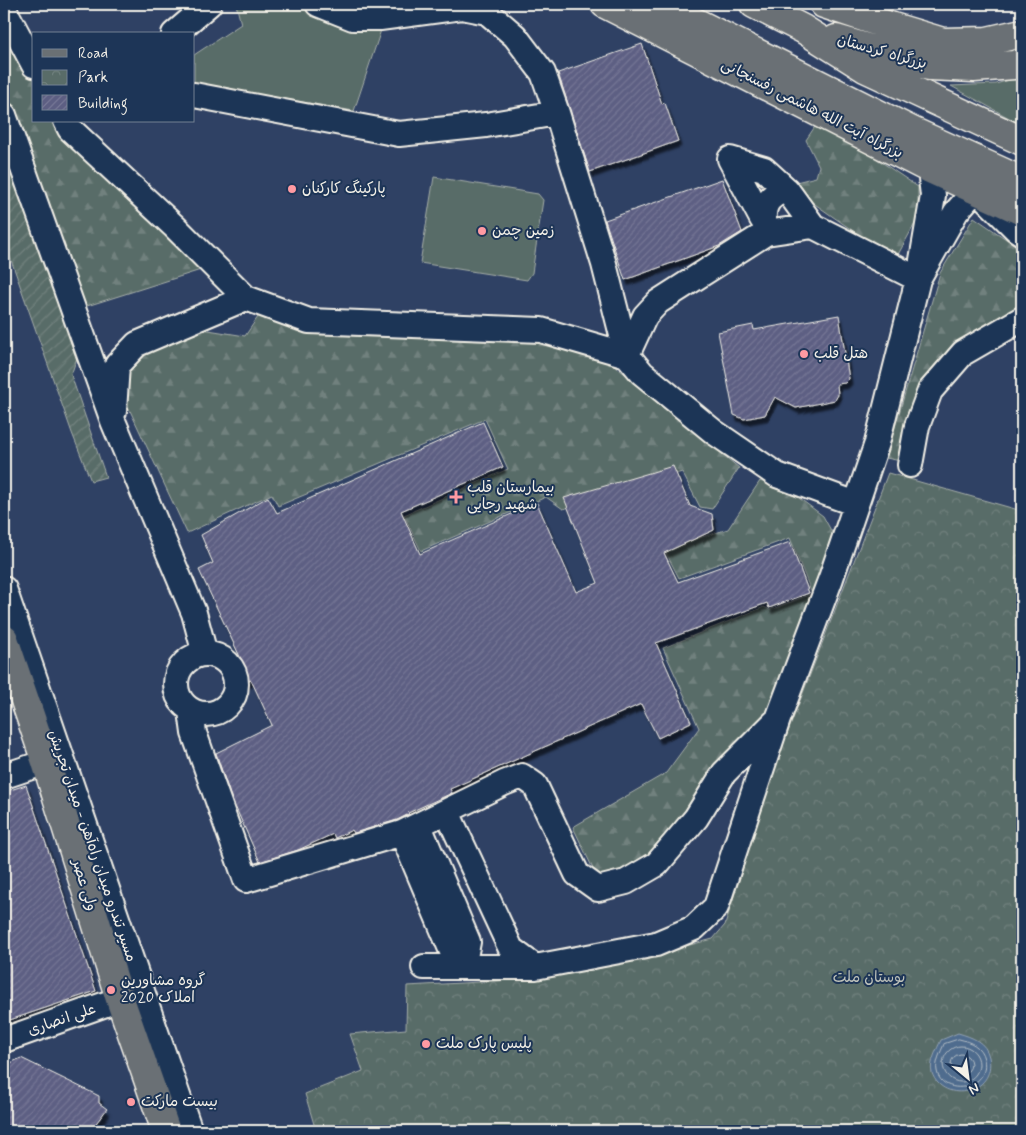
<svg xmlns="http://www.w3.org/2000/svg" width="1026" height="1135" viewBox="0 0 1026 1135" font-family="Mynerve,'Playpen Sans Arabic',sans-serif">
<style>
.grass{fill:#596c68;stroke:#a6aea8}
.forest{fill:url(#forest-firs);stroke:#a6aea8}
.park{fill:url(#park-crowns);stroke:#a6aea8}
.garden{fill:url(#garden-furrows);stroke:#a6aea8}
.water{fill:#4f6c8e;stroke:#91a1b2}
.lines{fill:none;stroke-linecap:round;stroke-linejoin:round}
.shore{stroke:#b2bcc4;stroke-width:1}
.building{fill:url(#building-hatch);stroke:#f4f1e8;filter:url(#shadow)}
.minor-casing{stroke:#f4f1e8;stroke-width:28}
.major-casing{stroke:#f4f1e8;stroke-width:31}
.highway-casing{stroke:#f4f1e8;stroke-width:31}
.minor{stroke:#1d3557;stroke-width:24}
.major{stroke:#6a7074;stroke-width:28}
.highway{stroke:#6a7074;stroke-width:28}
.poi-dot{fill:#ff9aa2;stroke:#1d3557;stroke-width:2}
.labels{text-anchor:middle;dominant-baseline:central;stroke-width:4;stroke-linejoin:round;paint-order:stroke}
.street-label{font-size:15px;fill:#f4f1e8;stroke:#1d3557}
.poi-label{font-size:15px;fill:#f4f1e8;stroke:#1d3557;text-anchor:start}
.park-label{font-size:15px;fill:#bec2bb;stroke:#1d3557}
</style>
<defs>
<pattern id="forest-firs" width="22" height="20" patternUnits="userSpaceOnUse" patternTransform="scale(1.25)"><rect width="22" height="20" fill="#596c68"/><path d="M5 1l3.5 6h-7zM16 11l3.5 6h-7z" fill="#71817e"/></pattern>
<pattern id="park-crowns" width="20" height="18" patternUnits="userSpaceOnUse" patternTransform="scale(1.25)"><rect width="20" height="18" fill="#596c68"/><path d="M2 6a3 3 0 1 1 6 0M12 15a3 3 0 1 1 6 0" fill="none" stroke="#71817e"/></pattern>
<pattern id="garden-furrows" width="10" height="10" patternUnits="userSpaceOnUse" patternTransform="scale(1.25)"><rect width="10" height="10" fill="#596c68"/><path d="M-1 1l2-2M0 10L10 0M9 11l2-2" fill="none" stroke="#71817e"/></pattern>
<pattern id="building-hatch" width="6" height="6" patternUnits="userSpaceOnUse" patternTransform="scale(1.25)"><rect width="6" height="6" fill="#5d5f83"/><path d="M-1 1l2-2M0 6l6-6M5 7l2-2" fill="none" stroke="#757695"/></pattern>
<filter id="shadow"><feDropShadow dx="3" dy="5.5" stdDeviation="1" flood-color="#0009"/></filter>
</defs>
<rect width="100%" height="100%" fill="#2f4164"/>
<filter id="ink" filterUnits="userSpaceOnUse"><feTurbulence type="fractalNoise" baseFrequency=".02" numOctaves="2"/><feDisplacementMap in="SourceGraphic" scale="10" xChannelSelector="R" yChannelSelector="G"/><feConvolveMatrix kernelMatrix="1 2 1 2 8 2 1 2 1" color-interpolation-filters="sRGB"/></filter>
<g filter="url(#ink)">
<path class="grass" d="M236 4H303L362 27 381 30 354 111 194 83V55L241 24Z
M1022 76V125L951 86 996 84Z
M434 177 538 194 543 200 532 273 527 280 420 263Z"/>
<path class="forest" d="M4 23 34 79V121H56L204 269 87 306 80 302 4 95Z
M816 125 858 146 918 187V218L895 260 799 193 796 182 816 177 819 166 806 140Z
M974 217 1022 250V315L967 342 906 462 886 458 940 273Z
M260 314 526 338 608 360 739 468 712 509 700 507 682 472 563 509 546 497 421 551 404 515 508 469 485 419 278 506 272 494 187 533 126 402 124 370 152 348 196 328 245 336Z
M760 481 799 498 823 516 839 545 769 716 664 845 629 875 603 882 594 871 573 827 666 773 699 728 663 648 764 607 770 610 812 594 790 538 679 578 664 549 728 529Z"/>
<path class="park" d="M888 473 1022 511V1131H316L305 1094 363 1071 350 1034 406 1029 407 986 498 981 593 970 713 939 725 925 774 768Z"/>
<path class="garden" d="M4 136 79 352 71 375 106 477 91 481 72 433 4 240Z"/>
<path class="water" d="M958 1033C972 1037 986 1042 989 1057 997 1094 943 1105 932 1073 929 1063 937 1049 941 1040Z"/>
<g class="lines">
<path class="shore" d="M959 1039C971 1042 981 1046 984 1059 991 1091 941 1097 937 1071 935 1062 941 1052 944 1044Z
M943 1064a18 18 0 1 1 36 0a18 18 0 1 1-36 0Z
M951 1064a10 10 0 1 1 20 0a10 10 0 1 1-20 0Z"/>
</g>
<path class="building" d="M642 44 662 104 665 103 678 141 590 172 558 73Z
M722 179 742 232 719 246 625 280 605 220Z
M839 315 849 379 845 383 837 384 838 395 835 400 796 408 775 397 765 415 744 419 734 415 718 332 753 325 754 330Z
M483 422 503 467 401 511 420 554 537 503 576 592 598 583 564 498 673 466 690 506 712 514 714 530 664 553 678 582 790 542 809 593 769 608 767 603 656 643 691 722 658 738 641 704 450 789 452 793 408 813 409 814 397 820 354 833 352 830 335 838 333 834 298 850 260 862 230 795 216 753 272 725 251 680 242 685 233 666 241 659 199 570 213 563 201 535 268 497 277 513Z
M26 785 96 991 4 1022V792Z
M21 1058 99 1096V1103L107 1109 90 1131H4V1066Z"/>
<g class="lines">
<g class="minor-casing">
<path id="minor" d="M318 4 353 18H380L462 7 487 12 515 36 543 73 557 113
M4 9 34 65
M174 34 209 4
M194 95 399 134 486 125 557 113 604 264 627 355 642 373 714 432 777 475 856 504
M4 115 113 421 194 613 205 654
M66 121 70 129 175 227 246 298 309 321 541 330 627 355 645 316 658 302 766 233
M787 190 813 226 766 233C761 212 763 196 787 190Z
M762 219 730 159 764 169 787 190
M922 260 933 196 930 169
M918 279 956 212 976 189 1016 229 1022 233
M114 411 117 365 137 344 246 298
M910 465 917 426 930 391 963 353 1022 319
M4 589 190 1131
M176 684a30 30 0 1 1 60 0a30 30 0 1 1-60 0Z
M191 711 194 733 246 880 402 833 504 783 522 776 535 785 577 874 598 889 626 882 657 864 696 818 724 773 775 722
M4 776 46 762
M447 812 511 949 535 967
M419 826 468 942 463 967
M402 833 451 949 463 967
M424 967H535L656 944 694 928 716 907 778 719 831 578 877 443 918 279 813 226
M4 1040 120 999"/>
</g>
<g class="major-casing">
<path id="major" d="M4 639 46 762 120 999 166 1131"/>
</g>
<g class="highway-casing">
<path id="highway" d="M605 4 930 169 1022 211
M659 4 912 131 1022 181
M754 4 803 29 865 68 1022 141
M824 4 893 27 943 42 987 41 1022 33
M836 39 929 66 974 68 1014 65 1022 62"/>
</g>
<use href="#minor" class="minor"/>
<use href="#major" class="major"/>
<use href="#highway" class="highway"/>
</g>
</g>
<g class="poi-dot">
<circle cx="292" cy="189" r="5"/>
<circle cx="482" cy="231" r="5"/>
<circle cx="804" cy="354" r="5"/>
<path d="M453.5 489.5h5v5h5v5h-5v5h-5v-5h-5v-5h5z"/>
<circle cx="111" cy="990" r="5"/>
<circle cx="426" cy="1044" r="5"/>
<circle cx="131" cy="1102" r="5"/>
</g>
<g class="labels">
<g class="street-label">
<text transform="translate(882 52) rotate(16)">بزرگراه کردستان</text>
<text transform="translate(812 109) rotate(27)">بزرگراه آیت الله هاشمی رفسنجانی</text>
<text transform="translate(92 846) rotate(71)">مسیر تندرو میدان راه‌آهن - میدان تجریش</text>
<text transform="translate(84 885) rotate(73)">ولی عصر</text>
<text transform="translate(62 1020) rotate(-19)">علی انصاری</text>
</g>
<g class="poi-label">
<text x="302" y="189">پارکینگ کارکنان</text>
<text x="492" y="231">زمین چمن</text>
<text x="814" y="354">هتل قلب</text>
<text x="467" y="488">بیمارستان قلب<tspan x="467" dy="17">شهید رجایی</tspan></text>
<text x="121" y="981">گروه مشاورین<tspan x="121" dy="17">املاک 2020</tspan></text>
<text x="436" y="1044">پلیس پارک ملت</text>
<text x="141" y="1102">بیست مارکت</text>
</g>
<g class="park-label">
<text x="869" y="978">بوستان ملت</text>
</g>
</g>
<rect width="1026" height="1135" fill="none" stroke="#1d3557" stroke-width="20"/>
<rect x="10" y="10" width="1006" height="1115" fill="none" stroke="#f4f1e8" stroke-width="2" filter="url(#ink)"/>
<rect x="32" y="32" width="162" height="90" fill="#1d3557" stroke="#738091"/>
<rect x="42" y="49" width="25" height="8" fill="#6a7074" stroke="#738091"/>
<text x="78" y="58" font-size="15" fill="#f4f1e8">Road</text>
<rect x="42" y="70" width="25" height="15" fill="url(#park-crowns)" stroke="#738091"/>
<text x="78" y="82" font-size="15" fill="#f4f1e8">Park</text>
<rect x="42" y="95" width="25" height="15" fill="url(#building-hatch)" stroke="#738091"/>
<text x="78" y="108" font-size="15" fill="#f4f1e8">Building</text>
<g transform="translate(968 1078) rotate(151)" stroke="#1d3557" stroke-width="4" paint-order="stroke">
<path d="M0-4L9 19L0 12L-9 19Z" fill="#f4f1e8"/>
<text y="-8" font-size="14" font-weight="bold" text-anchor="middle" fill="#f4f1e8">N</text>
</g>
</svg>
